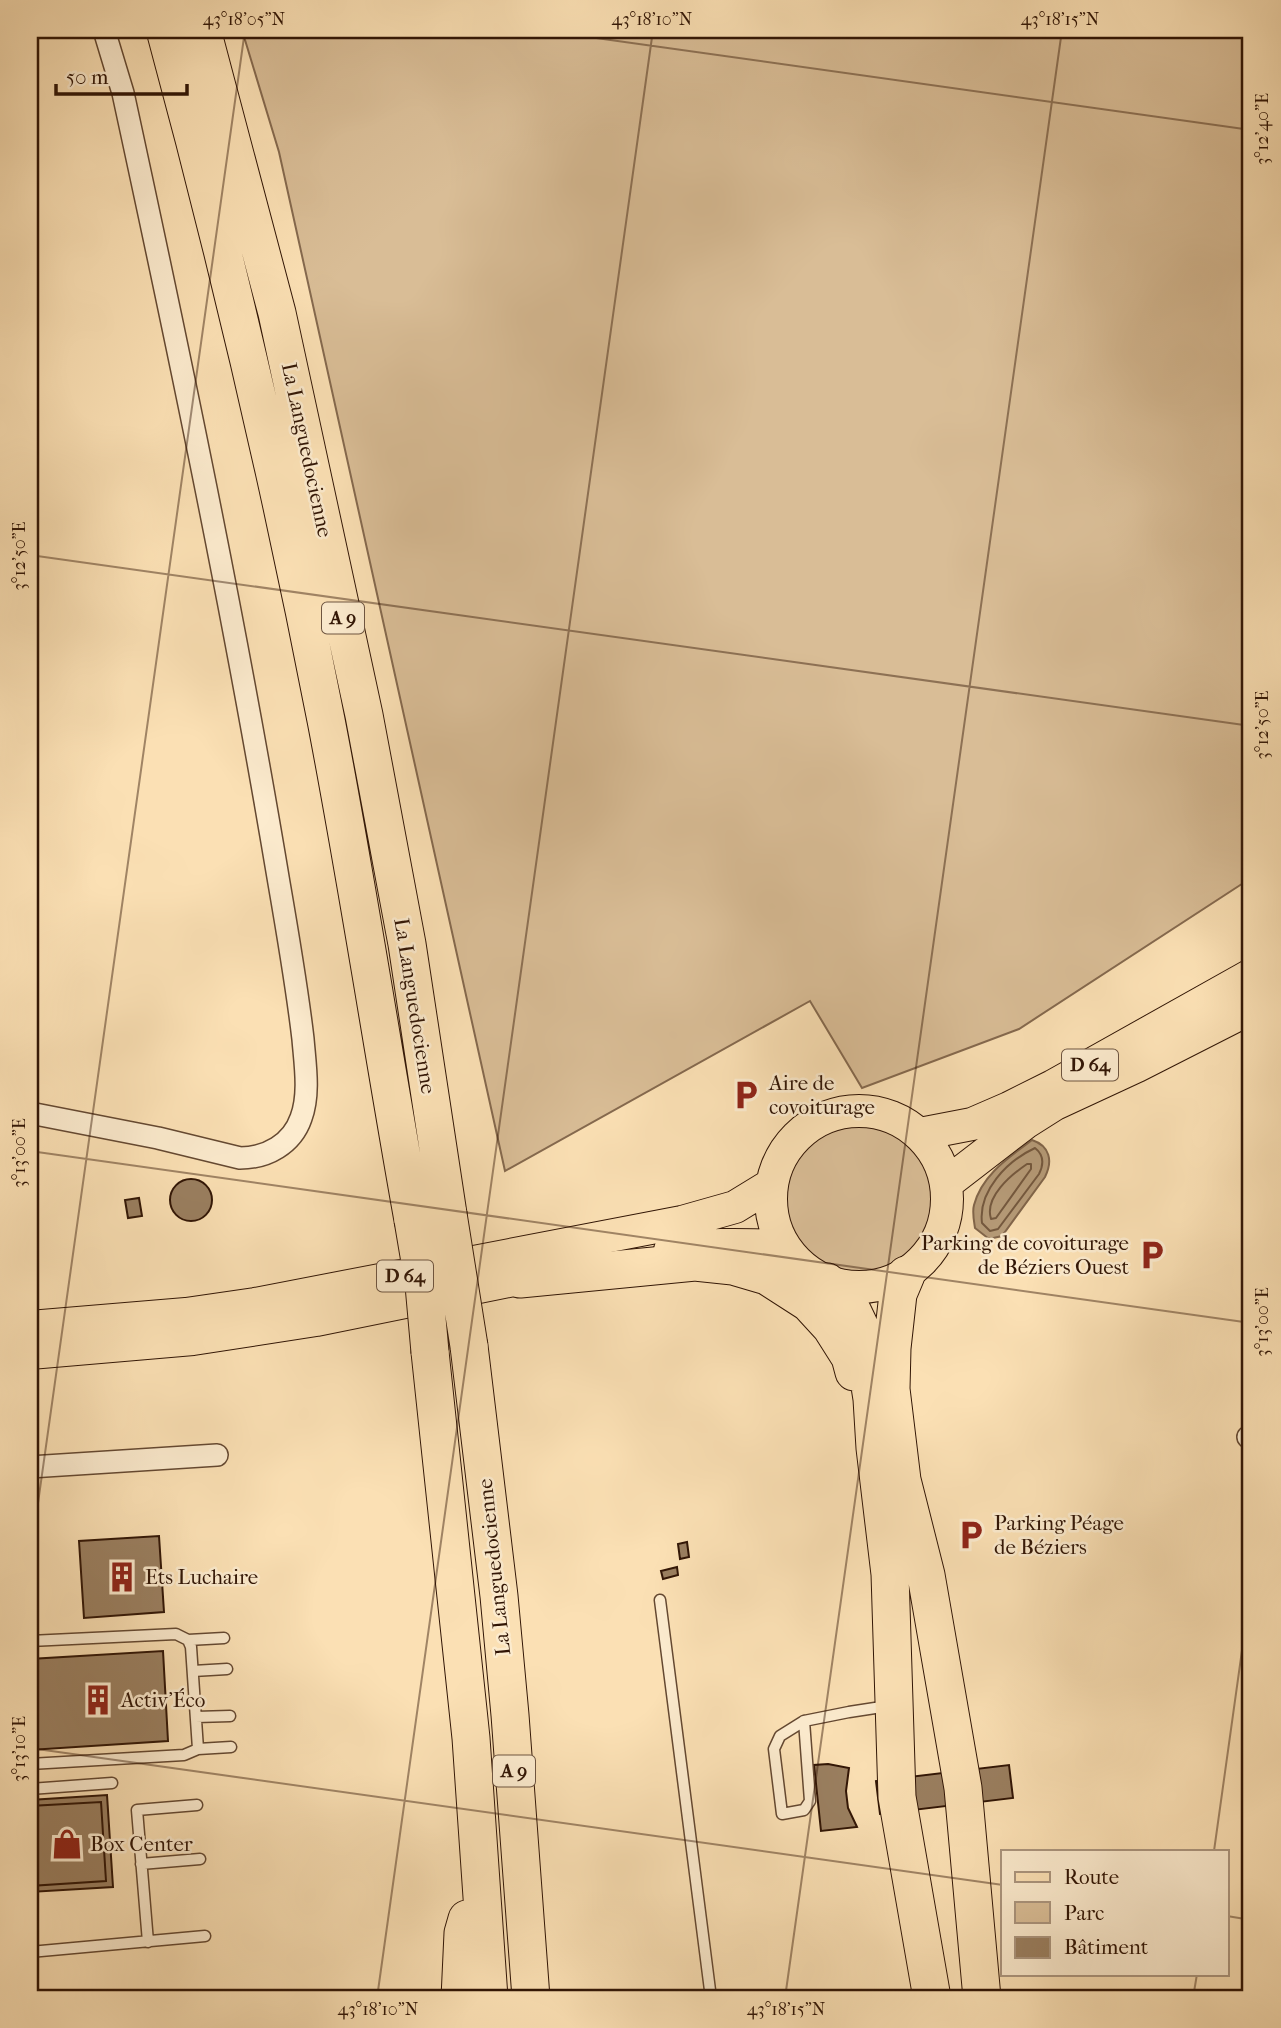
<svg xmlns="http://www.w3.org/2000/svg" width="1281" height="2028" viewBox="0 0 1281 2028" font-family="'IM FELL French Canon',serif">
<style>
.green{fill:#d9bd96;stroke:#85694e;stroke-width:2}
.water{fill:#b69b78;stroke:#81654a;stroke-width:2}
.lines{fill:none;stroke-linecap:round;stroke-linejoin:round}
.shore{stroke:#74583e;stroke-width:2}
.building{fill:#9a7f60;stroke:#311505;stroke-width:2}
.lane-casing{stroke:#644831;stroke-width:13}
.street-casing{stroke:#644831;stroke-width:24}
.primary-casing{stroke:#311505;stroke-width:34}
.highway-casing{stroke:#311505;stroke-width:39}
.lane{stroke:#fcebce;stroke-width:10}
.street{stroke:#fcebce;stroke-width:21}
.primary{stroke:#fbe0b4;stroke-width:32}
.highway{stroke:#fbe0b4;stroke-width:37}
.highway-bridge-casing{stroke:#311505;stroke-width:39;stroke-linecap:butt}
.highway-bridge{stroke:#fbe0b4;stroke-width:37}
.ticks{fill:none;stroke:#311505;stroke-width:2;stroke-opacity:0.45}
.labels{text-anchor:middle;dominant-baseline:central;stroke-width:5;stroke-linejoin:round;paint-order:stroke}
.shield{fill:#fcebce;stroke:#6e5541;stroke-width:2}
.shield-label{font-size:19px;font-weight:bold;fill:#311505}
.street-label{font-size:21px;fill:#311505;stroke:#fcebce}
.poi-label{font-size:21px;fill:#311505;stroke:#fcebce;text-anchor:start}
.neatline{fill:none;stroke:#311505;stroke-width:2.5}
.ticks-label{font-size:18px;text-anchor:middle;fill:#311505}
</style>
<rect width="100%" height="100%" fill="#fbe0b4"/>
<filter id="stains"><feTurbulence type="fractalNoise" baseFrequency=".00286" numOctaves="4"/><feColorMatrix values="0 0 0 0 .2 0 0 0 0 .09 0 0 0 0 .02 0 0 0 .5 -.17"/></filter>
<radialGradient id="worn" r=".72"><stop offset=".6" stop-color="#630" stop-opacity="0"/><stop offset="1" stop-color="#630" stop-opacity=".3"/></radialGradient>
<path class="green" d="M242 30H1251V878L1019 1029 862 1088 810 1001 505 1171 279 152Z
M786 1199a76 76 0 1 1 152 0a76 76 0 1 1-152 0Z"/>
<path class="water" d="M1032 1140C1050 1146 1053 1161 1045 1177L1002 1236 989 1239 975 1228C974 1221 972 1212 974 1205 982 1175 1008 1158 1032 1140Z"/>
<g class="lines">
<path class="shore" d="M1035 1148C1044 1155 1044 1164 1039 1174L998 1229 990 1231 982 1223C978 1191 1007 1161 1035 1148Z
M1027 1164H1031V1169L996 1218 991 1219C984 1197 1011 1175 1027 1164Z"/>
</g>
<path class="building" d="M170 1200a21 21 0 1 1 42 0a21 21 0 1 1-42 0Z
M139 1198 142 1216 128 1218 125 1200Z
M159 1536 164 1612 84 1618 79 1541Z
M687 1542 689 1557 680 1559 678 1544Z
M677 1567 678 1575 663 1579 661 1571Z
M163 1651 168 1741 30 1750V1659Z
M828 1764 849 1768 846 1791 848 1808 857 1827 821 1831 814 1765Z
M1009 1765 1013 1798 880 1814 876 1781Z
M107 1795 113 1887 30 1892V1886L106 1881 101 1802 30 1806V1800Z
M101 1802 106 1881 30 1886V1806Z"/>
<g class="lines">
<g class="lane-casing">
<path id="lane" d="M660 1600 711 1998
M188 1640 224 1638
M30 1641 176 1634 188 1640 191 1647 198 1749 184 1755 30 1764
M193 1671 227 1669
M196 1717 230 1716
M804 1721 780 1736 774 1749 782 1814 804 1810 810 1801 804 1721 849 1712 888 1706
M198 1749 231 1747
M30 1789 112 1783
M141 1864 200 1859
M148 1942 137 1810 197 1805
M30 1952 205 1936"/>
</g>
<g class="street-casing">
<path id="street" d="M30 1113 158 1138 240 1158C267 1158 292 1144 301 1118 310 1094 305 1064 303 1039 297 987 288 935 279 883 235 619 180 356 123 93L104 30
M1248 1437 1251 1440
M30 1467 217 1455"/>
</g>
<g class="primary-casing">
<path id="primary" d="M771 1199a88 88 0 1 1 176 0a88 88 0 1 1-176 0Z
M920 1134 972 1124 1009 1108 1053 1086 1251 975
M947 1183 1025 1123 1055 1104 1137 1066 1251 1008
M670 1250C708 1243 746 1245 784 1246
M30 1327 186 1314 255 1304 682 1222 735 1207 771 1185
M30 1353 193 1339 316 1320 543 1274"/>
</g>
<g class="highway-casing">
<path id="highway" d="M165 30C227 258 281 488 326 720 358 886 383 1053 413 1220
M202 30 277 313 364 715 407 944 448 1214
M906 1275 898 1294 892 1348 891 1389 902 1480 926 1575 963 1788 982 1998
M520 1279 695 1262 733 1266 767 1276 809 1303 831 1327 850 1357 854 1372
M827 1282 847 1300 859 1325 864 1348 872 1399 875 1448 890 1574 897 1797 932 1998
M469 1346 499 1596 510 1715 531 1998
M430 1352 471 1738 489 1998
M460 1998 463 1933 467 1919"/>
</g>
<use href="#lane" class="lane"/>
<use href="#street" class="street"/>
<use href="#primary" class="primary"/>
<use href="#highway" class="highway"/>
<g class="highway-bridge-casing">
<path id="highway-bridge" d="M448 1214 469 1346
M413 1220 424 1285 430 1352"/>
</g>
<use href="#highway-bridge" class="highway-bridge"/>
</g>
<path class="ticks" d="M539 30 1251 130M30 555 1251 726M30 1151 1251 1323M30 1560 245 30M30 1748 1003 1885M1214 1851 1251 1586M1227 1916 1251 1920M377 1998 653 30M785 1998 1062 30M1193 1998 1197 1974"/>
<defs>
<g id="parking-bare" transform="scale(2.415)"><path d="M-3.5-5.5H1a3.5 3.5 0 0 1 0 7H-1V5.5H-3.5ZM-1-3.4V-.6H.8a1.4 1.4 0 0 0 0-2.8Z" fill="#8f2418" stroke="#fcebce" stroke-width="2.5" paint-order="stroke"/></g>
<g id="building-bare" transform="scale(2.415)"><path d="M-4-6H4V6H1V3H-1V6H-4ZM-2.5-4.3h1.7v1.8h-1.7ZM.8-4.3h1.7v1.8H.8ZM-2.5-1h1.7V.8h-1.7ZM.8-1h1.7V.8H.8Z" fill="#8f2418" stroke="#fcebce" stroke-width="2.5" paint-order="stroke"/></g>
<g id="shop-bare" transform="scale(2.415)"><path d="M-5-2.5h2.3a2.7 3.5 0 0 1 5.4 0H5L5.5 6h-11ZM-1.5-2.5h3a1.5 2.3 0 0 0-3 0Z" fill="#8f2418" stroke="#fcebce" stroke-width="2.5" paint-order="stroke"/></g>
</defs>
<g fill-rule="evenodd">
<use href="#parking-bare" x="746" y="1095"/>
<use href="#parking-bare" x="1152" y="1255"/>
<use href="#parking-bare" x="971" y="1535"/>
<use href="#building-bare" x="122" y="1577"/>
<use href="#building-bare" x="98" y="1700"/>
<use href="#shop-bare" x="67" y="1844"/>
</g>
<g class="labels">
<g class="shield">
<rect x="322" y="602.5" width="42" height="31" rx="5"/>
<rect x="1062" y="1049.5" width="56" height="31" rx="5"/>
<rect x="377" y="1260.5" width="56" height="31" rx="5"/>
<rect x="493" y="1755.5" width="42" height="31" rx="5"/>
</g>
<g class="shield-label">
<text x="343" y="618">A 9</text>
<text x="1090" y="1065">D 64</text>
<text x="405" y="1276">D 64</text>
<text x="514" y="1771">A 9</text>
</g>
<g class="street-label">
<text transform="translate(307 450) rotate(78)">La Languedocienne</text>
<text transform="translate(415 1006) rotate(81)">La Languedocienne</text>
<text transform="translate(494 1567) rotate(-96)">La Languedocienne</text>
</g>
<g class="poi-label">
<text x="769" y="1083">Aire de<tspan x="769" dy="24">covoiturage</tspan></text>
<text x="1129" y="1243" text-anchor="end">Parking de covoiturage<tspan x="1129" dy="24">de Béziers Ouest</tspan></text>
<text x="994" y="1523">Parking Péage<tspan x="994" dy="24">de Béziers</tspan></text>
<text x="145" y="1577">Ets Luchaire</text>
<text x="121" y="1700">Activ'Éco</text>
<text x="90" y="1844">Box Center</text>
</g>
</g>
<rect width="1281" height="2028" fill="none" stroke="#fbe0b4" stroke-width="77"/>
<rect x="1001" y="1850" width="228" height="126" fill="#fcebce" stroke="#ab957e" stroke-width="2"/>
<rect x="1015" y="1872" width="35" height="10" fill="#fbe0b4" stroke="#ab957e" stroke-width="2"/>
<text x="1064" y="1884" font-size="21" fill="#311505">Route</text>
<rect x="1015" y="1902" width="35" height="21" fill="#d9bd96" stroke="#ab957e" stroke-width="2"/>
<text x="1064" y="1920" font-size="21" fill="#311505">Parc</text>
<rect x="1015" y="1937" width="35" height="21" fill="#9a7f60" stroke="#ab957e" stroke-width="2"/>
<text x="1064" y="1954" font-size="21" fill="#311505">Bâtiment</text>
<path d="M56 84v10h131v-10" fill="none" stroke="#311505" stroke-width="3.5"/>
<text x="66" y="84" font-size="21" fill="#311505" stroke="#fcebce" stroke-width="5" paint-order="stroke">50 m</text>
<rect x="38" y="38" width="1204" height="1952" class="neatline"/>
<g class="ticks-label">
<text x="244" y="25">43°18'05"N</text>
<text x="652" y="25">43°18'10"N</text>
<text x="1060" y="25">43°18'15"N</text>
<text transform="translate(1262 129) rotate(-90)" y="6">3°12'40"E</text>
<text transform="translate(19 556) rotate(-90)" y="6">3°12'50"E</text>
<text transform="translate(1262 725) rotate(-90)" y="6">3°12'50"E</text>
<text transform="translate(19 1153) rotate(-90)" y="6">3°13'00"E</text>
<text transform="translate(1262 1322) rotate(-90)" y="6">3°13'00"E</text>
<text transform="translate(19 1749) rotate(-90)" y="6">3°13'10"E</text>
<text x="378" y="2015">43°18'10"N</text>
<text x="786" y="2015">43°18'15"N</text>
</g>
<rect width="100%" height="100%" filter="url(#stains)"/>
<rect width="100%" height="100%" fill="url(#worn)"/>
</svg>
